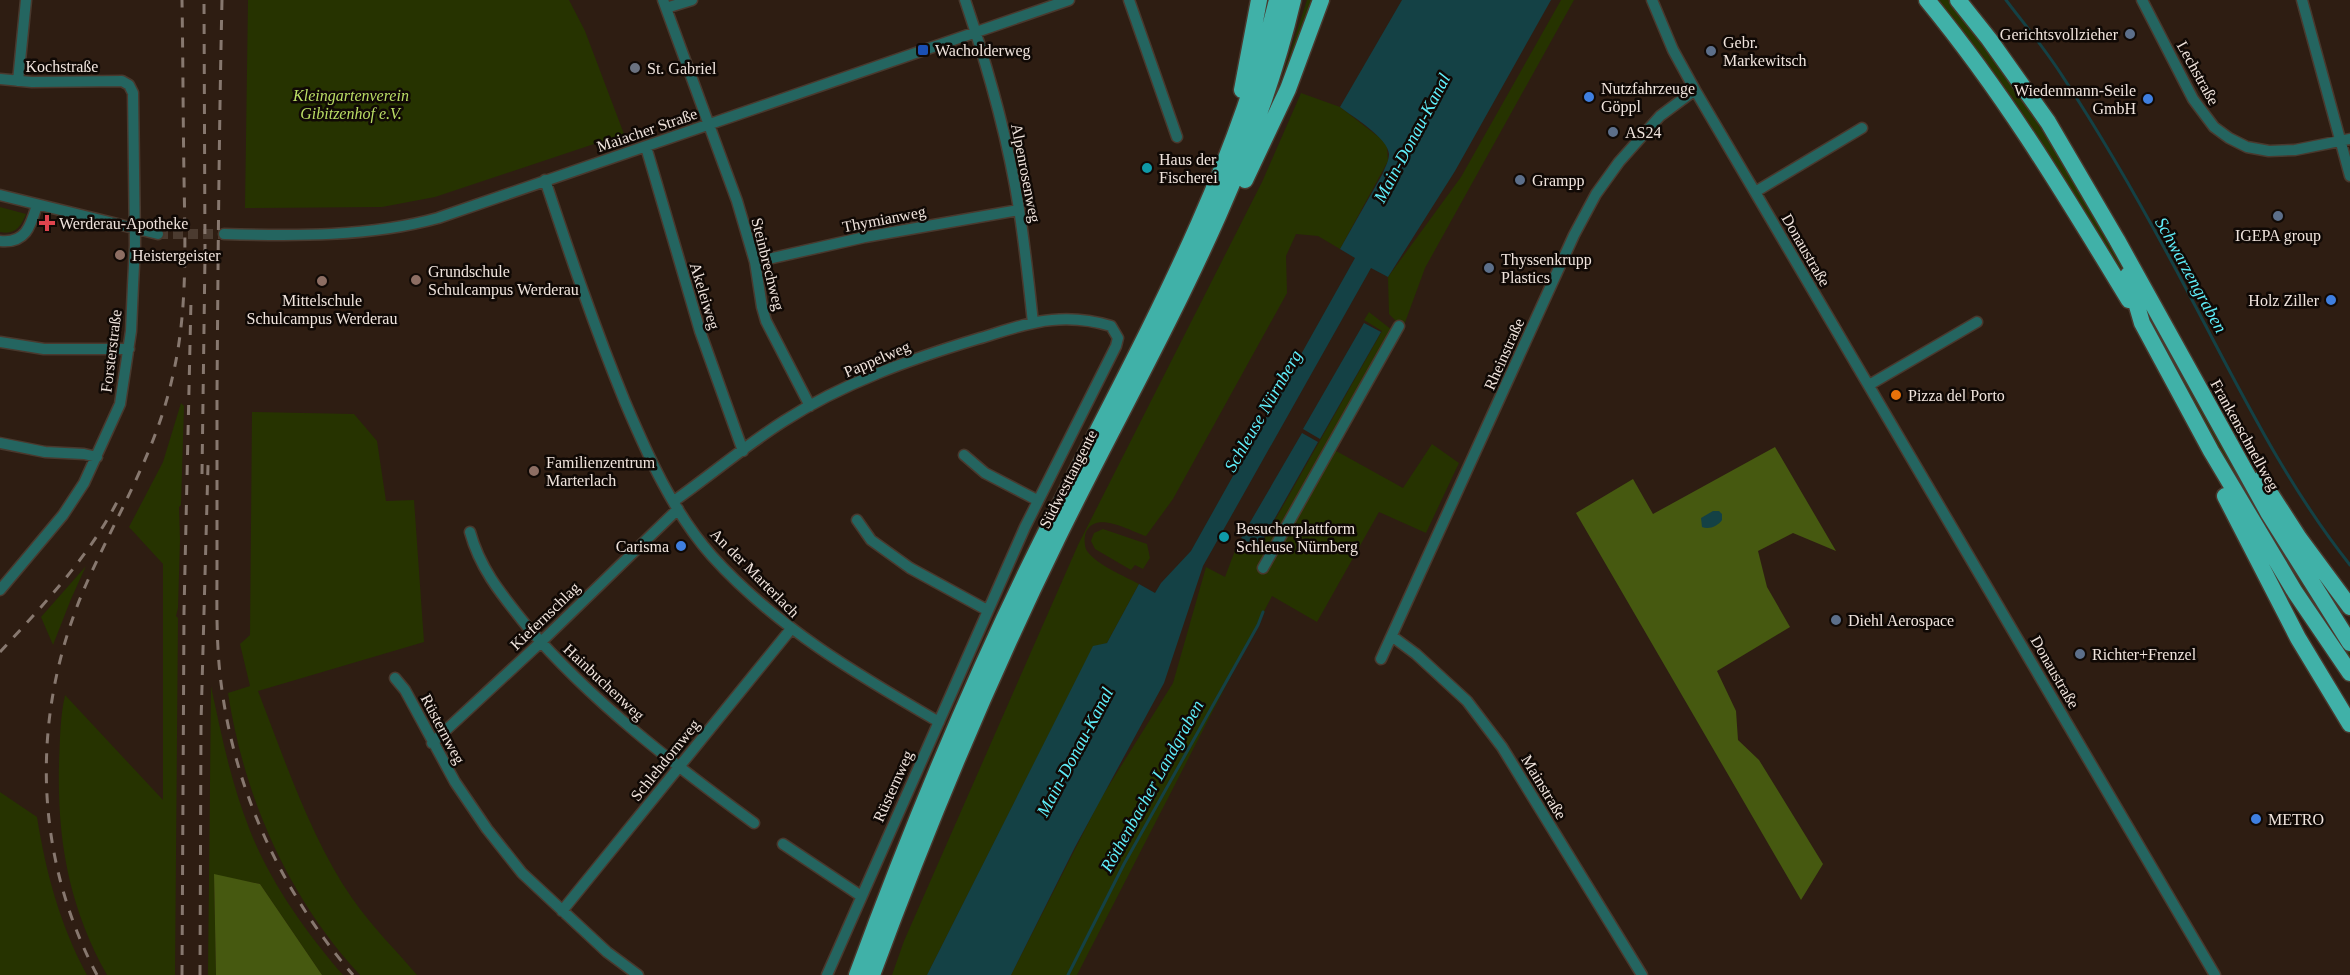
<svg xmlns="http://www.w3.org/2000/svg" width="2350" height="975" viewBox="0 0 2350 975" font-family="'Times New Roman',serif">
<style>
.green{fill:#263300}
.forest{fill:#465910}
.water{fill:#144145}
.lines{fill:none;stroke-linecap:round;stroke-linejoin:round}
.stream{stroke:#144145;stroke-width:3}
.minor-tunnel{stroke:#4b3b30;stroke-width:10;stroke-dasharray:10 5;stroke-linecap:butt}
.minor-casing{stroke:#49392e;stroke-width:13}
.trunk-casing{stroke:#49392e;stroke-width:19}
.minor{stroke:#246560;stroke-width:10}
.trunk{stroke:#40b1a8;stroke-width:16}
.rail{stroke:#87786f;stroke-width:3;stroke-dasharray:10 10;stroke-linecap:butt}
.service-dot{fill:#5c6f8a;stroke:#100905;stroke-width:2}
.transit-dot{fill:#1a4fb4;stroke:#100905;stroke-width:2}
.worship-dot{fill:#6b7280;stroke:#100905;stroke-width:2}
.shop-dot{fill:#3f7fe0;stroke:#100905;stroke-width:2}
.culture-dot{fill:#0f9aa8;stroke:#100905;stroke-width:2}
.health-dot{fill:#e0444e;stroke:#100905;stroke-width:2}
.education-dot{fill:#8d6e63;stroke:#100905;stroke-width:2}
.food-dot{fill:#e8710a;stroke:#100905;stroke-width:2}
.labels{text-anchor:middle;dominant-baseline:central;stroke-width:5;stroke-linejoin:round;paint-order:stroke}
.poi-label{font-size:16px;fill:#f0e4dd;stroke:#100905;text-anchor:start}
.street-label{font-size:16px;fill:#f0e4dd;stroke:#100905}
.park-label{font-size:16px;font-style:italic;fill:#badd65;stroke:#100905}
.water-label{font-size:18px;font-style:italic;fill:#5fedf9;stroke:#100905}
</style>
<rect width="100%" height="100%" fill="#2e1d12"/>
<path class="green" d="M248 0H569L585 31 624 134 435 197 382 207 245 208Z
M1307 0H1317L1274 103Z
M1561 0H1574L1425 268 1403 328 1389 314 1388 277 1461 177Z
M1939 0H1948L2018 93 2088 202 2319 607 2350 653V664L2260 522 2082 206 2012 97Z
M1301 93 1340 107 1380 138 1387 146 1388 161 1340 249 1318 236 1296 234 1286 256 1287 293 1173 499 1146 536C1130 531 1096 510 1086 532 1084 538 1084 546 1087 551 1097 565 1124 576 1139 584L1107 643 1093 647 927 975H892L904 941 1078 545 1262 182Z
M0 207 26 214C21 227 15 235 0 232Z
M1369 312 1392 330 1329 447 1403 488 1432 444 1459 463 1426 533 1379 512 1317 622 1272 596 1077 975H1011L1101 798 1173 683 1206 567 1225 577 1239 540 1258 550 1382 331 1364 320Z
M181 403 184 406 181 505 179 507 180 540 178 608 176 616 178 618 175 975H107C69 907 57 840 59 763 60 740 60 718 65 695L163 800V564L129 527 163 462Z
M252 412 354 414 377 441 386 501 414 500 424 642 258 691C284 758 311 839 352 898 371 926 396 950 417 975H360C288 897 244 797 228 693L250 686 240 644 250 635Z
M1103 529 1147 544 1150 558 1143 569 1135 565 1131 570 1095 549 1091 541 1094 533Z
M86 566 71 599 53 645 41 617Z
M211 686C221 734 231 782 249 828 270 882 305 931 343 975H322L260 884 214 875 216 975H208Z
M0 792 37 817C46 873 60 925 87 975H0Z"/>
<path class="forest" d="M1775 447 1836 551 1793 533 1758 551 1767 587 1790 627 1717 671 1736 711 1738 740 1759 760 1823 864 1801 900 1576 513 1633 479 1653 514Z
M214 874 260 884 322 975H216Z"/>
<path class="water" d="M1402 0H1551L1455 171 1388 277 1371 268 1203 566 1164 683 1075 847 1011 975H927L1093 646 1107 643 1139 584 1155 593 1161 583 1191 551 1355 258 1340 249 1383 173C1385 167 1389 161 1389 154 1388 138 1353 117 1340 107Z
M1364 323 1381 332 1320 439 1303 429Z
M1302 433 1318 442 1258 548 1241 538Z
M1713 511H1719L1722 514V520C1718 526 1709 530 1702 527L1701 518Z"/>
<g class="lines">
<path class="stream" d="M2006 0C2025 25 2046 50 2063 77 2109 147 2151 222 2190 296 2239 388 2285 483 2350 565
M1068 975 1124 864 1258 625 1263 612"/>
<path class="minor-tunnel" d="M158 234H224"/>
<g class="minor-casing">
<path id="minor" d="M663 0 737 201 755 262 762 307 766 321 810 406
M965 0C988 68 1008 138 1019 209 1025 247 1029 285 1033 323
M1129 0 1177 137
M1652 0 1673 50 1695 90 2215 975
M2142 0 2193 99 2214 127 2229 138 2247 147 2269 151 2295 150 2350 139
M2302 0 2350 176
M666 8 692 0
M0 79 32 82 122 81 129 85 133 93 135 245 133 285 131 331 120 404 84 483 63 515 0 590
M18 81 26 0
M646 147 700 331 743 451
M545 180C570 255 595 329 625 402 648 456 673 512 712 556 776 627 858 675 939 722
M1755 192 1862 128
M0 195 158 234
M224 234C295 236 369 237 438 218L1069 0
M0 241C26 244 31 225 37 205
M755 262 865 237 1019 210
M0 342 44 349H129
M1869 385 1977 322
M0 443 45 452 84 454 97 457
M964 455 985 473 1037 500
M674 501C711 475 746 445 784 421 843 383 911 359 977 339 1001 332 1027 322 1052 320 1072 318 1091 320 1111 326L1118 338 1116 346 1025 527 827 975
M857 520 871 540 910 568 987 610
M470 532C480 569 502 595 526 625 592 702 672 763 754 823
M1263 568 1399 326
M1393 637 1416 654 1467 701 1502 747 1642 975
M1381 659 1574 235 1596 194 1619 162 1660 116 1695 90
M395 678 405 690 455 782 487 829 522 873 607 952 638 975
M432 743 541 642 678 509
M783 844 861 896
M562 911 791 629"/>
</g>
<g class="trunk-casing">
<path id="trunk" d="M1927 0C2006 96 2065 195 2129 300
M1958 0 1989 39 2048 122 2117 240 2269 514 2350 643
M1242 90 1259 0
M1245 180 1288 89 1321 0
M2128 275 2142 323 2211 451 2295 592 2350 673
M2261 479 2299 538 2350 607
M2225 496 2298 638 2350 724
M857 975C913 823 975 673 1048 528 1134 356 1231 189 1277 0
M872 975C927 826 988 680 1058 537 1144 362 1248 192 1293 0"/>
</g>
<use href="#minor" class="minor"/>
<use href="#trunk" class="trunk"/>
<path class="rail" d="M222 0C219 132 218 264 217 395 217 451 217 507 217 563 217 600 216 637 220 674 232 786 280 890 353 975
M202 474 205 255 204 0
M0 652C44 604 90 556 119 498
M97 975C31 850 31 707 88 580 118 513 156 451 172 379 188 313 185 245 184 177 183 118 183 59 182 0
M182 975 184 612 191 300
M200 975 201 723 208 465"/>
</g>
<g class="service-dot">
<circle cx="2130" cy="34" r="6"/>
<circle cx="1711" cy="51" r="6"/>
<circle cx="1613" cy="132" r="6"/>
<circle cx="1520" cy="180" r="6"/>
<circle cx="2278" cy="216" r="6"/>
<circle cx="1489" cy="268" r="6"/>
<circle cx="1836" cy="620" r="6"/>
<circle cx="2080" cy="654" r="6"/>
</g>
<rect class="transit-dot" x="917" y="44" width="12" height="12" rx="3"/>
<circle class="worship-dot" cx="635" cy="68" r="6"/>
<g class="shop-dot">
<circle cx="1589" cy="97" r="6"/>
<circle cx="2148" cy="99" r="6"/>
<circle cx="2331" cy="300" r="6"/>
<circle cx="681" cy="546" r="6"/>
<circle cx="2256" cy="819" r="6"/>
</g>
<g class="culture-dot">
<circle cx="1147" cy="168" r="6"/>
<circle cx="1224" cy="537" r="6"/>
</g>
<path class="health-dot" d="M44 214h6v6h6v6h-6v6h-6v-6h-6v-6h6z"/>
<g class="education-dot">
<circle cx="120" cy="255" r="6"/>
<circle cx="416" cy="280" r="6"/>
<circle cx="322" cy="281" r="6"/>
<circle cx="534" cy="471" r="6"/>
</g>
<circle class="food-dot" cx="1896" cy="395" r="6"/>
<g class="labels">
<g class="poi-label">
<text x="2118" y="34" text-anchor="end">Gerichtsvollzieher</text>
<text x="1723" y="42">Gebr.<tspan x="1723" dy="18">Markewitsch</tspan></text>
<text x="935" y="50">Wacholderweg</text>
<text x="647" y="68">St. Gabriel</text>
<text x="1601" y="88">Nutzfahrzeuge<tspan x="1601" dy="18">Göppl</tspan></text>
<text x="2136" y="90" text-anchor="end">Wiedenmann-Seile<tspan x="2136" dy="18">GmbH</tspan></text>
<text x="1625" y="132">AS24</text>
<text x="1159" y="159">Haus der<tspan x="1159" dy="18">Fischerei</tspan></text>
<text x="1532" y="180">Grampp</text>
<text x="59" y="223">Werderau-Apotheke</text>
<text x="2278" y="235" text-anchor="middle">IGEPA group</text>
<text x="132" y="255">Heistergeister</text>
<text x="1501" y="259">Thyssenkrupp<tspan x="1501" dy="18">Plastics</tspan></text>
<text x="428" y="271">Grundschule<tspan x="428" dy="18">Schulcampus Werderau</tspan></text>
<text x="322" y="300" text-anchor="middle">Mittelschule<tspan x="322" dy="18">Schulcampus Werderau</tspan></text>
<text x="2319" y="300" text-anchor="end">Holz Ziller</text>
<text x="1908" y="395">Pizza del Porto</text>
<text x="546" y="462">Familienzentrum<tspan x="546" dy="18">Marterlach</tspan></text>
<text x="1236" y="528">Besucherplattform<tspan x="1236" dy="18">Schleuse Nürnberg</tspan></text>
<text x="669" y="546" text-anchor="end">Carisma</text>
<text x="1848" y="620">Diehl Aerospace</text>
<text x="2092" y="654">Richter+Frenzel</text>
<text x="2268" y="819">METRO</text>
</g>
<g class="street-label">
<text x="62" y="66">Kochstraße</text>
<text transform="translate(2198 73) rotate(61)">Lechstraße</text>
<text transform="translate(647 130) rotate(-19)">Maiacher Straße</text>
<text transform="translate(1026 173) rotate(79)">Alpenrosenweg</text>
<text transform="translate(884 219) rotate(-11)">Thymianweg</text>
<text transform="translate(1806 250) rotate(60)">Donaustraße</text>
<text transform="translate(768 264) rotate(76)">Steinbrechweg</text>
<text transform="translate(705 296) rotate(73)">Akeleiweg</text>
<text transform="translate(111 351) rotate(-83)">Forsterstraße</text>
<text transform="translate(1504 354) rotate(-66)">Rheinstraße</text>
<text transform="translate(877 359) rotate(-23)">Pappelweg</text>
<text transform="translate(2245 435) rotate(61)">Frankenschnellweg</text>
<text transform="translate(1068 479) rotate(-63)">Südwesttangente</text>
<text transform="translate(755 573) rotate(45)">An der Marterlach</text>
<text transform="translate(545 616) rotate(-44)">Kiefernschlag</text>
<text transform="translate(2055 672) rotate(60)">Donaustraße</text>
<text transform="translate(604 682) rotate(43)">Hainbuchenweg</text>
<text transform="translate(443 729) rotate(62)">Rüsternweg</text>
<text transform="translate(665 760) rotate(-51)">Schlehdornweg</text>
<text transform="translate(893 786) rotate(-66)">Rüsternweg</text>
<text transform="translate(1544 787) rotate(59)">Mainstraße</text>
</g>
<g class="park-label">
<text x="351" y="95">Kleingartenverein<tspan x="351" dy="18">Gibitzenhof e.V.</tspan></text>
</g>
<g class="water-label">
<text transform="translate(1412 138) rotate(-62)">Main-Donau-Kanal</text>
<text transform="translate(2191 275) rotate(61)">Schwarzengraben</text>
<text transform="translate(1263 411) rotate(-60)">Schleuse Nürnberg</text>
<text transform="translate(1075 752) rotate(-62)">Main-Donau-Kanal</text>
<text transform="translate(1152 786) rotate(-61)">Röthenbacher Landgraben</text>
</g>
</g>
</svg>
